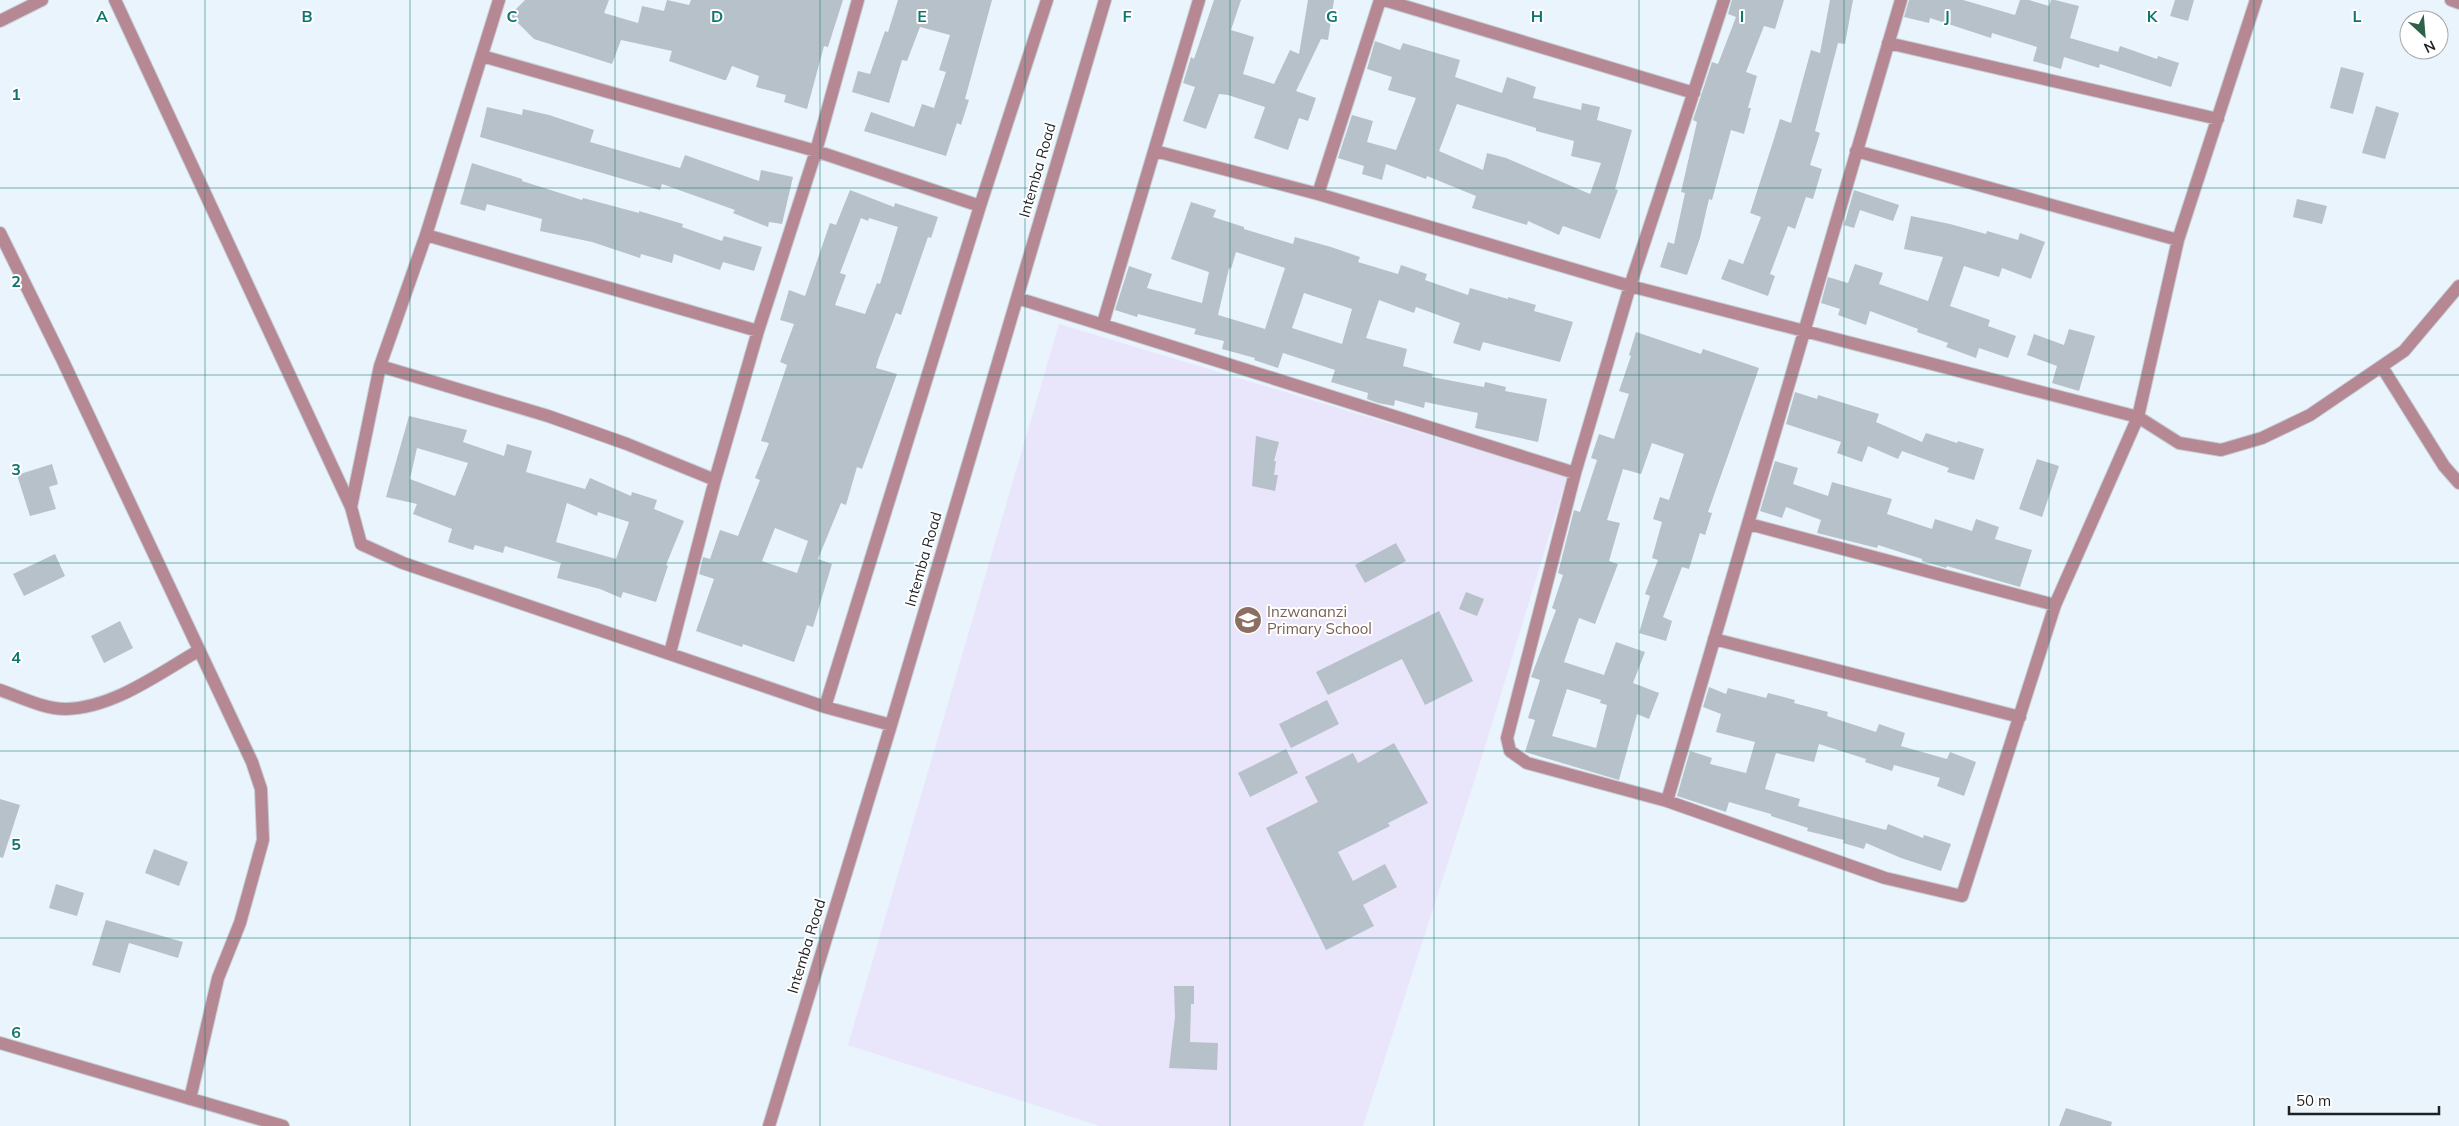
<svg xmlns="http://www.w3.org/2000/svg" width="2459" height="1126" viewBox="0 0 2459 1126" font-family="Mulish,sans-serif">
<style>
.education{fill:#e9e5fb}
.building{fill:#b7c1c9;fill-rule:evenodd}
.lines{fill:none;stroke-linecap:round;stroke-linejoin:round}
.minor-casing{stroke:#c5ced5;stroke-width:14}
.minor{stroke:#b68894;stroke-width:12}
.grid{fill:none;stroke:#0f766e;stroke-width:1;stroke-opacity:0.55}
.labels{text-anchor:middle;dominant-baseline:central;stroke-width:4;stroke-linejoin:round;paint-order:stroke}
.street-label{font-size:15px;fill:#1f2225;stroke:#fff}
.education-label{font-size:15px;fill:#785e54;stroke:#fff;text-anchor:start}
.grid-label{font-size:16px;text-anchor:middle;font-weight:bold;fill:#0f766e;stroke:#fff;stroke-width:4;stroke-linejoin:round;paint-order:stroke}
</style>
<rect width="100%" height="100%" fill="#eaf4fc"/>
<path class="education" d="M1059 324 1567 477 1480 763 1363 1126H1100L848 1045Z"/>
<path class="building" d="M525 0H609L604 13 638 23 642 6 664 11 667 0 689 5 691 0H843L828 47 824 46 807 109 784 102 786 95 756 87 759 76 732 66 726 80H724L669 61 672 51 621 40 612 64 534 39 510 15Z
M898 0H992L965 99 969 100 961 125 957 123 946 156 864 131 871 112 914 127 922 104 934 108 946 72 939 70 950 35 920 27 907 61 902 60 889 103 852 92 858 71 870 74 885 31 888 32Z
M1214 0H1241L1231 30 1254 37 1243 74 1274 84 1290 50 1299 54 1308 0H1334L1328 40 1321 39 1296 91 1316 98 1308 121 1299 118 1288 150 1254 138 1265 107 1228 95 1219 94 1206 129 1183 121 1195 87 1183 83 1191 57 1194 59Z
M1732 0H1784L1775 29 1764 26 1746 72 1757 76 1748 108H1751L1744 134 1731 130 1712 200 1709 199 1700 238 1687 275 1660 267 1668 242 1674 244 1685 193 1681 192 1697 122 1693 120 1712 62 1718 64 1736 17 1728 14Z
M1830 0H1853L1845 44 1838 43 1815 131 1820 133 1810 165 1822 169 1813 199 1806 197 1795 229 1788 226 1770 274 1775 276 1768 296 1721 279 1729 259 1743 264 1761 217 1750 213 1773 142 1780 119 1791 123 1811 50 1820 53Z
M1909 0H1963L2015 15 2020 0H2029L2049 6 2051 0H2055L2079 6 2070 38 2118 52 2120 46 2157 59 2158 56 2179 63 2171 87 2100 64 2099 68 2064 57 2061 69 2033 61 2037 47 1992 33 1991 38 1930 18 1929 23 1904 17Z
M2175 0H2194L2188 21 2170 16Z
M1375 41 1400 50 1403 43 1460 60 1455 77 1502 93 1507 77 1536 87 1533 98 1581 110 1582 103 1600 107 1597 120 1632 130 1615 189 1618 190 1600 239 1563 226 1559 235 1528 221 1527 225 1472 208 1476 196 1427 176 1426 179 1386 164 1382 180 1362 174 1364 166 1338 158 1352 115 1373 121 1367 142 1396 150 1416 98 1388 90 1392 77 1367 69ZM1457 104 1536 128V131L1574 141 1571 156 1601 163 1590 194 1506 158 1487 153 1483 170 1439 151Z
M2341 67 2364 73 2353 114 2330 108Z
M2376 106 2399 113 2385 159 2362 153Z
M487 107 522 115 523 109 549 115 594 130 590 142 680 168 685 155 759 181 761 170 793 177 782 224 769 222 768 227 733 213 735 210 662 184 660 190 480 137Z
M472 163 522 179V181L582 200 583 198 639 213V211L683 224 682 227 722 241 724 236 762 247 754 271 723 262 720 270 674 254 672 263 641 254 640 258 592 242 540 231 542 219 487 204 485 211 460 204Z
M850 190 894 207 895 203 938 217 931 238 928 237 901 315 896 313 878 360 876 368 897 374 862 469 857 467 846 505 841 503 818 559 832 564 813 627 807 625 794 662 743 644 742 647 696 631 714 579 699 574 703 557 710 559 720 530 738 536 760 480 755 478 769 443 761 441 787 365 780 362 794 324 780 320 789 290 805 296 830 223 836 225ZM861 218 868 221 869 218 898 227 880 284 877 283 865 314 835 305 846 275 840 273ZM775 528 808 541 797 573 762 561Z
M1854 190 1899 205 1893 221 1860 210 1854 228 1844 225Z
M2297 199 2327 206 2322 224 2293 217Z
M1191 202 1216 210 1213 217 1244 227V229L1293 244 1295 237 1331 247 1360 257 1358 262 1398 274 1401 265 1427 274 1425 280 1468 295 1470 288 1508 299V297L1536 305 1534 311 1573 322 1560 362 1483 342 1480 351 1453 343 1460 323 1416 307 1414 313 1379 300 1366 338 1407 349 1403 366 1433 374 1432 377 1484 387 1485 382 1506 387 1505 391 1547 399 1538 442 1475 428 1478 413 1425 402 1424 408 1395 400 1394 406 1378 403 1367 399 1368 393 1331 382 1335 370 1283 353 1278 368 1254 360 1255 358 1222 349 1224 341 1194 334 1196 329 1138 314 1137 317 1115 310 1129 266 1152 274 1147 288 1202 303 1209 272 1171 259ZM1236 252 1285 268 1265 329 1218 315 1229 268 1231 269ZM1304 293 1352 309 1342 344 1292 328Z
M1911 216 1950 224 1986 234 1987 231 2018 240 2020 233 2045 242 2031 279 2002 268 1999 277 1964 266 1950 306 1990 320 1988 326 2016 336 2008 358 1979 348 1976 358 1946 347 1948 343 1917 332 1918 329 1870 311 1866 325 1838 315 1840 309 1821 303 1828 277 1848 283 1855 264 1883 273 1879 284 1928 301 1943 257 1904 249Z
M2069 329 2095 336 2079 391 2052 383 2057 366 2027 355 2034 334 2064 345Z
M1636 332 1701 354 1703 349 1759 368 1708 512 1712 513 1705 535 1700 533 1689 569 1682 567 1663 617 1672 621 1666 641 1639 633 1650 596 1645 594 1658 560 1652 558 1662 522 1653 519 1660 497 1669 500 1684 454 1652 443 1641 474 1623 469 1607 520 1620 523 1609 561 1618 564 1595 624 1579 618 1564 662 1604 675 1616 642 1645 652 1633 683 1659 693 1649 719 1637 714 1619 780 1525 752 1535 720 1528 718 1540 680 1531 677 1556 610 1552 608 1563 575 1558 573 1574 510 1580 512 1597 460 1591 458 1599 434 1614 439 1629 394 1619 391 1631 356 1629 355ZM1567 689 1601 700 1600 703 1607 705 1596 748 1552 736Z
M1795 392 1817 399 1818 395 1879 414 1876 422 1922 442 1926 433 1957 443 1958 441 1984 449 1974 480 1947 472 1949 468 1902 451 1898 459 1868 446 1862 462 1837 453 1841 442 1786 424Z
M409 416 467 430 463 442 504 456 507 444 532 451 526 472 585 489 590 478 631 496 632 492 657 500 654 509 684 521 666 565 668 566 656 602 623 592 621 598 600 589 557 578 561 563 505 546 503 553 475 545 473 550 448 542 452 529 413 514 417 504 386 497ZM417 448 468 463 455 496 410 479ZM567 503 597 516 598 512 629 522 616 559 556 542Z
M1256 436 1279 442 1274 461H1276L1274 475H1278L1275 491 1252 486Z
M2037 459 2059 466 2042 517 2019 509Z
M1775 461 1798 468 1793 484 1828 496 1832 482 1892 499 1887 514 1932 529 1935 519 1972 531 1976 519 1999 527 1995 539 2032 550 2020 587 1947 566 1946 568 1922 561V559L1878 545 1877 548 1817 533 1821 520 1786 507 1782 518 1760 511Z
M52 464 58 484 49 487 56 509 30 516 17 475Z
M1396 543 1406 561 1365 583 1355 565Z
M55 554 65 576 24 596 13 574Z
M1466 592 1484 599 1477 616 1459 609Z
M1439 611 1473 681 1425 705 1402 659 1328 695 1316 672Z
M120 621 133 648 104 663 91 636Z
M1709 687 1726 694 1728 688 1766 698 1768 693 1795 700 1794 703 1828 712 1827 716 1876 732 1879 724 1905 733 1901 746 1947 759 1950 752 1976 762 1964 796 1937 786 1940 778 1894 765 1892 771 1865 762 1866 759 1819 744 1814 762 1776 753 1765 789 1800 799 1798 806 1886 830 1888 824 1923 838 1924 835 1951 844 1941 871 1901 858 1866 843 1864 849 1843 843 1844 840 1807 831 1808 828 1771 816V814L1729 802 1726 812 1677 796 1690 751 1712 758 1710 764 1746 773 1755 742 1716 732 1721 714 1703 707Z
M1327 700 1339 724 1291 748 1279 724Z
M1394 743 1428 803 1388 823 1390 826 1338 852 1353 881 1385 864 1397 887 1363 905 1374 926 1326 950 1266 828 1318 802 1305 777 1353 753 1358 763Z
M1286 749 1298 773 1250 797 1238 773Z
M0 799 20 805 3 858 0 857Z
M154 849 188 862 179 886 145 873Z
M56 884 84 893 77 916 49 908Z
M106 920 183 942 178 958 129 943 120 973 92 965Z
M1174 986H1194V1004H1191L1190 1042 1218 1043 1217 1070 1169 1068 1175 1017Z
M2066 1108 2112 1122 2111 1126H2059Z"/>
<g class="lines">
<g class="minor-casing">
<path id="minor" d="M115 0 351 507
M499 0 426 235 380 366 351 507 361 544 403 563 825 707 891 725
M1384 0 1694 93
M1724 0 1630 286 1575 473 1507 738 1510 751 1527 763 1667 801 1885 878 1962 896 2055 605 2138 417 2178 240 2256 0
M2451 0 2459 3
M0 21 42 0
M1888 43 2218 119
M482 56 816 151 980 206
M1155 151 1318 194 1630 286 2138 417 2179 443 2221 450 2262 438 2310 415 2404 351 2459 286
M1856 151 2178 240
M1318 194 1380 0
M0 233 62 359 252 762 261 789 263 840 240 923 218 978 190 1099
M426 235 758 331
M1017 298 1575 473
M1103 323 1199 0
M380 366 548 416 627 444 715 480
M2382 367 2444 466 2459 483
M1749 524 2055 605
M1714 639 2020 717
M670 653 715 480 758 331 816 151 858 0
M0 690C20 697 44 709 66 709 113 708 158 674 198 651
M825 707 980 206 1047 0
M1667 801 1901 0
M0 1043 283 1126
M769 1126 891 725 1105 0"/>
</g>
<use href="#minor" class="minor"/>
</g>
<path class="grid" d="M205 0V1126M410 0V1126M615 0V1126M820 0V1126M1025 0V1126M1230 0V1126M1434 0V1126M1639 0V1126M1844 0V1126M2049 0V1126M2254 0V1126M0 188H2459M0 375H2459M0 563H2459M0 751H2459M0 938H2459"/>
<defs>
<g id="school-disc" transform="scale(1.4375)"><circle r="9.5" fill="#8d6e63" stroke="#fff"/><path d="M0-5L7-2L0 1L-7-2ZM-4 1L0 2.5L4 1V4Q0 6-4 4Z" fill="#fff"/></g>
</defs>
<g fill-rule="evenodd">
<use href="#school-disc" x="1248" y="620"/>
</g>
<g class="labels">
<g class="street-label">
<text transform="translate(1037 170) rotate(-74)">Intemba Road</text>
<text transform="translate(923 559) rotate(-74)">Intemba Road</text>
<text transform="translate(806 946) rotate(-73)">Intemba Road</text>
</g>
<g class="education-label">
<text x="1267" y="611">Inzwananzi<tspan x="1267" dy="17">Primary School</tspan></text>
</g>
</g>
<g class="grid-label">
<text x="102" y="22">A</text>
<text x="307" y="22">B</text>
<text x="512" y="22">C</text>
<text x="717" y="22">D</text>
<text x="922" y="22">E</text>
<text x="1127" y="22">F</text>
<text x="1332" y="22">G</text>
<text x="1537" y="22">H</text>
<text x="1742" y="22">I</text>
<text x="1947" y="22">J</text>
<text x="2152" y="22">K</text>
<text x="2357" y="22">L</text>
<text x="16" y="100">1</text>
<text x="16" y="287">2</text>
<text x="16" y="475">3</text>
<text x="16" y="663">4</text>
<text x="16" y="850">5</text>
<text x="16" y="1038">6</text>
</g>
<g transform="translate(2424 35) rotate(154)"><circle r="24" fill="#ffffff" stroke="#a5a7a8"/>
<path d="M0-4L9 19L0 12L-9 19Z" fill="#2b6249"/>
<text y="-8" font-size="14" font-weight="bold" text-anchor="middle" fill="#1f2225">N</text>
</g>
<path d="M2289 1106v8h150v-8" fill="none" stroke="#1f2225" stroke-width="2.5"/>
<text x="2296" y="1106" font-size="15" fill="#1f2225" stroke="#ffffff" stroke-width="4" paint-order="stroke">50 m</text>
</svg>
